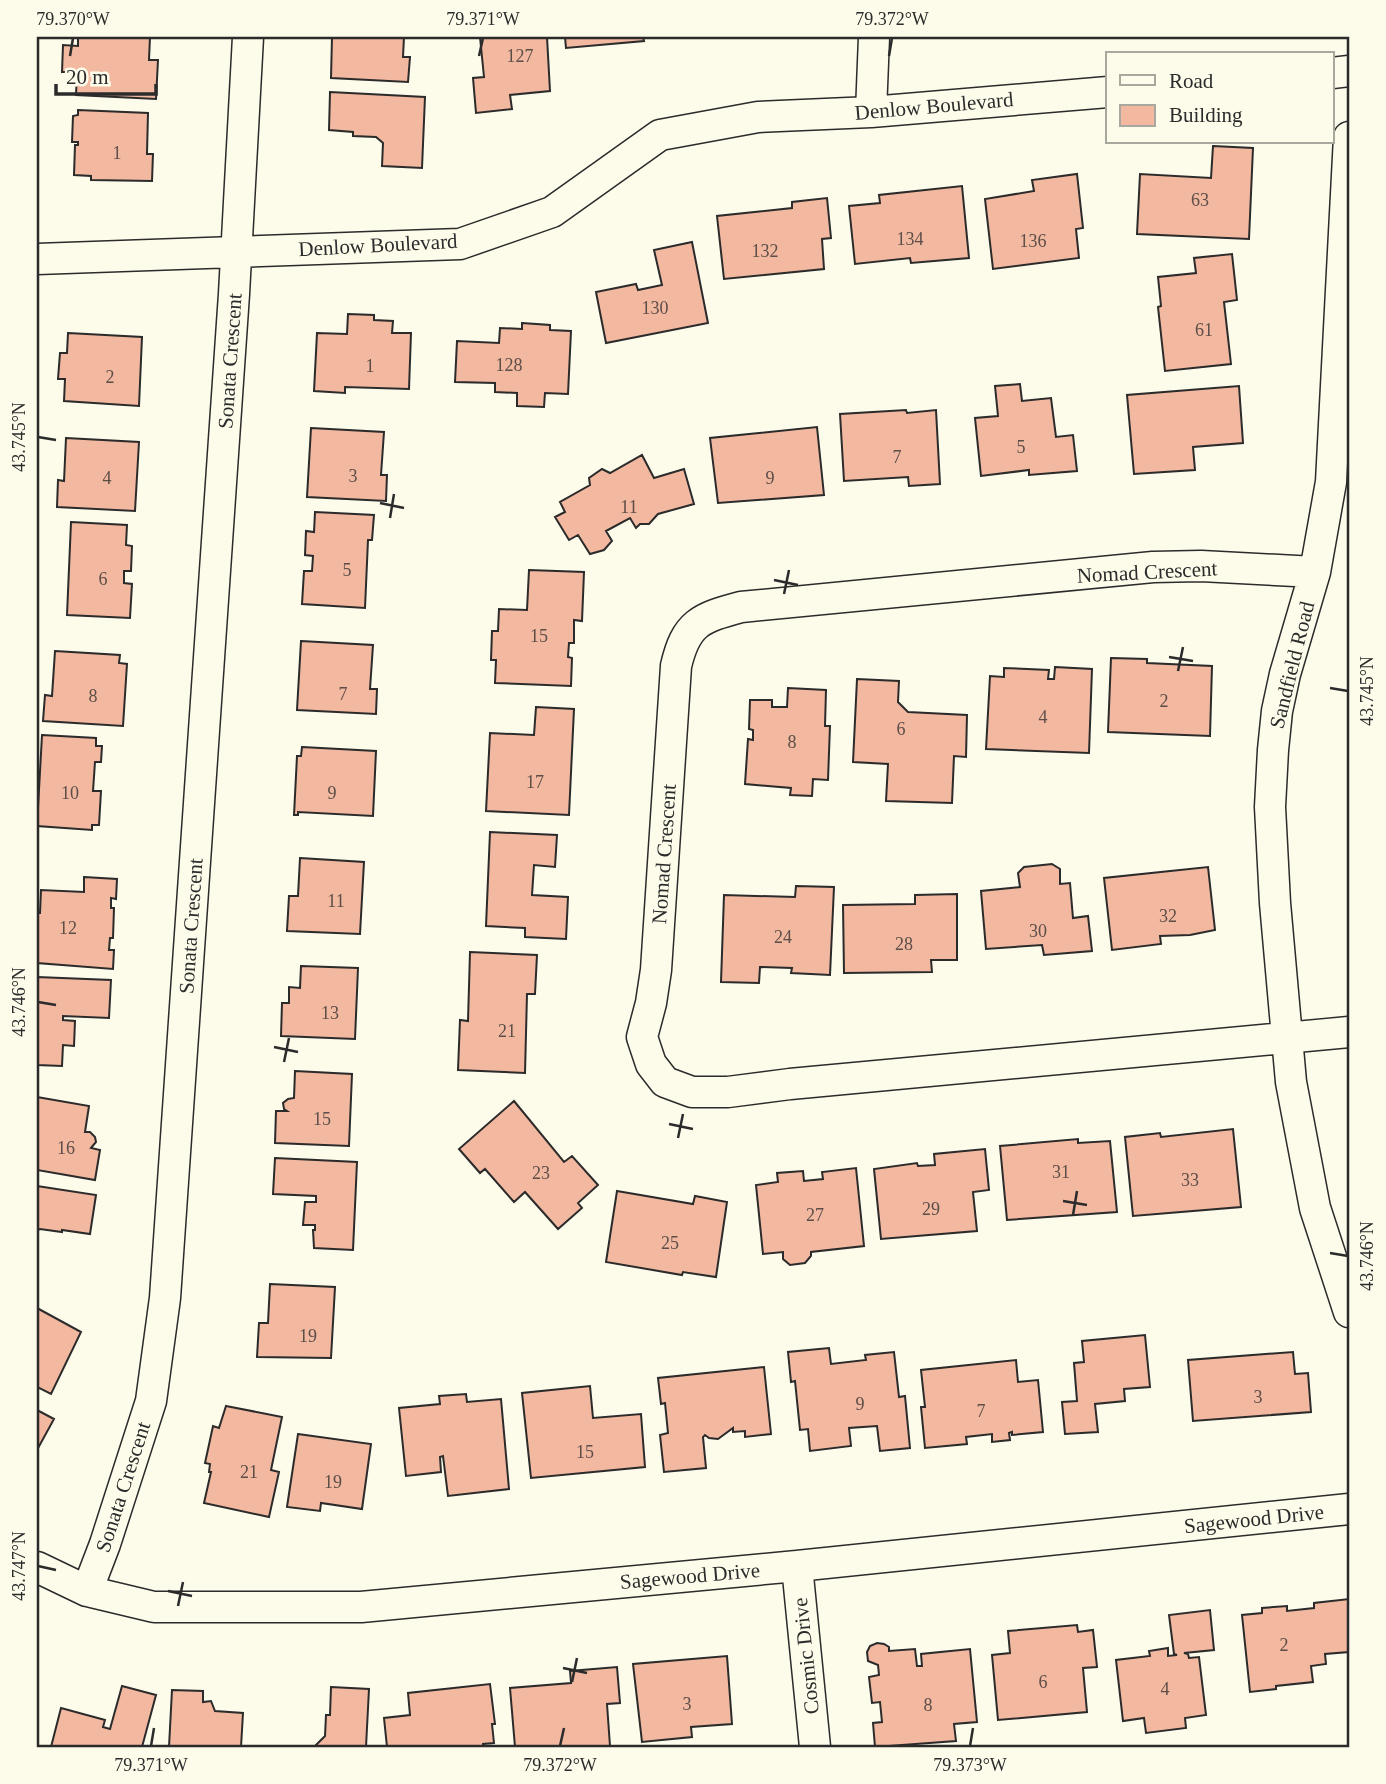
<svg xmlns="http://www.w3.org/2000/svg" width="1386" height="1784" viewBox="0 0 1386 1784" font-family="'Times New Roman',serif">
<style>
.building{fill:#f2b8a0;stroke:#2b2b2b;stroke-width:2}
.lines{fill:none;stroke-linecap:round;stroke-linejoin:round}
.street-casing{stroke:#2b2b2b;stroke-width:33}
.street{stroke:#fdfbea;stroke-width:30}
.ticks{fill:none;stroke:#2b2b2b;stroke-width:2.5}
.labels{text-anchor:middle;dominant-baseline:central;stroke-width:5;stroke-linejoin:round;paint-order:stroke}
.number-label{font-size:18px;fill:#5d4e48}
.street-label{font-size:21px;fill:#2b2b2b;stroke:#fdfbea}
.neatline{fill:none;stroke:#2b2b2b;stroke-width:2.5}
.ticks-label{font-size:18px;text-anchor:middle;fill:#2b2b2b}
</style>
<rect width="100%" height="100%" fill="#fdfbea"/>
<path class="building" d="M78 37H150L149 60H158L156 99 76 95 77 72H62L63 45 78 46Z
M332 37H404L403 57H410L408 82 331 78Z
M480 37H547L550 91 510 95 512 109 476 113 473 78 484 77Z
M565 37H643L644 41 566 48Z
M330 92 425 97 422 168 382 166 383 143 376 137 353 136V132L329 130Z
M78 110 148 113 147 154H153L152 181 91 180V176L74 175 75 145H78V142H72L73 116 78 115Z
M1213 146 1253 148 1249 239 1137 234 1140 174 1211 178Z
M1077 174 1083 228 1076 229 1079 258 993 269 985 199 1034 191 1032 180Z
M962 186 969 258 911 263 910 258 855 264 849 206 880 203 879 195Z
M827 198 831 238 822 239 824 269 724 279 717 216 792 208V202Z
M692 242 708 323 606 343 596 292 636 284 638 290 662 285 654 250Z
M1232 254 1237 300 1224 302 1231 364 1165 371 1158 307 1161 306 1158 277 1196 273 1194 258Z
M348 314 374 315V320L393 321 392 333H411L409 389 345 387V393L314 391 317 333 347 334Z
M522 323 550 325V330L571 331 568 394 545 393 544 407 517 406V393L495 392V383L455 382 457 341 499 343 500 328 522 329Z
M68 333 142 337 139 406 64 401 65 379H58L60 353H67Z
M1020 384 1022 401 1051 398 1056 437 1073 435 1077 471 1029 475V470L981 476 975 418 998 416 995 386Z
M1239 386 1243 443 1193 447 1195 470 1134 474 1127 395Z
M906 410 907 413 936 410 940 484 909 486 908 477 844 481 840 414Z
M817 427 824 495 718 503 710 438Z
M311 428 384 432 381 475H387L386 501 307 497Z
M66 438 139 442 135 511 57 507 58 480 64 481Z
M642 455 654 478 684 469 694 504 658 514 649 524H640L636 528 630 518 606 531 612 541 604 550 590 554 578 535 569 540 555 517 565 512 560 502 590 485 589 478 602 469 610 473Z
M315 512 374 515 372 540H368L365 608 302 604 304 571H312L313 556 305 555 306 531 314 532Z
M71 522 127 525 126 545 132 546 131 571H124V583L132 584 130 618 67 615Z
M529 570 584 572 582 621 574 620V643H569L568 657 572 658 571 686 495 683 496 660H491L492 631H498L499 609 527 610Z
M301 641 373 645 370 689H377L376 714 297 710Z
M55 651 120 655 119 663 127 664 123 726 43 721 45 695 52 696Z
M1111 658 1147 659V663L1212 666 1210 736 1108 732Z
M1055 667 1092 669 1089 753 986 749 990 676 1004 677V668L1049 670 1048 679H1054Z
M857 679 899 681 898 702 908 712 967 715 966 757 954 756 952 803 886 801 888 764 853 762Z
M788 688 826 690 825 726H830L828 780 813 779 812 796 790 795 791 788 745 784 748 739 753 740V730L749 729 750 700H772V707H787Z
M536 707 574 709 569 815 486 811 490 733 534 735Z
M42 735 96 738V746H102L101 762H95L93 791H101L99 825H92V830L37 826Z
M302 747 376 751 373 816 298 812V815H294L297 756H301Z
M490 832 557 835 555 867 534 865 532 895 568 897 566 939 525 937V928L486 926Z
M300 858 364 862 360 934 287 931 289 896H298Z
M1052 864 1060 869V884L1070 883 1073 918 1088 916 1092 951 1044 955 1042 945 986 949 981 891 1020 887 1018 873 1024 867Z
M1208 867 1215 930 1190 935 1160 936 1161 944 1112 950 1104 878Z
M84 877 117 879 116 899 111 898V908H114L113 938H110L109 950H114L113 969 37 963V913H40L41 890 84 892Z
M796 886 834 887 830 975 791 973 792 968 760 967 759 983 721 982 724 895 795 897Z
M957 894V960H931L932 972 844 973 843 905 915 904V895Z
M470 952 537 955 535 994H527L525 1073 458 1070 460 1020 468 1021Z
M301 966 358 968 355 1039 281 1036 282 1003H289V987L300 988Z
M37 977 111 980 109 1018 63 1016V1020L75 1021 74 1046 63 1045 62 1066 37 1065Z
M295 1071 352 1074 349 1146 275 1143 276 1111H287L284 1109 283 1103 288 1099 294 1098Z
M37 1097 89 1106 85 1132H90L95 1137 96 1142 91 1148 100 1150 95 1180 37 1170Z
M514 1101 564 1162 572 1156 598 1185 578 1203 582 1208 558 1229 525 1192 514 1202 485 1169 480 1173 459 1149Z
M1233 1129 1241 1207 1133 1216 1125 1137 1160 1133 1161 1137Z
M1078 1139V1143L1110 1141 1117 1212 1007 1220 1000 1146Z
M985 1149 989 1190 973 1192 977 1231 881 1239 874 1169 917 1163 918 1166 935 1165 934 1154Z
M275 1158 357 1162 353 1250 314 1248 313 1230H315V1225H303L305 1202H316V1196L273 1194Z
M856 1168 864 1246 811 1252V1256L805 1263 790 1265 783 1259V1252L763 1254 756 1185 778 1182 777 1173 803 1171 804 1181 823 1179 822 1172Z
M37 1186 96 1195 90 1234 62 1230V1232L40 1229 37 1231Z
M617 1191 693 1204 695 1196 727 1202 716 1277 683 1272 682 1275 606 1262Z
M270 1284 335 1287 331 1358 257 1357 259 1323H268Z
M37 1308 81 1332 51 1394 37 1387Z
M1145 1335 1150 1387 1124 1389 1125 1401 1095 1404 1098 1432 1065 1434 1062 1402 1077 1401 1074 1363 1084 1362 1082 1341Z
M829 1348 831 1364 866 1360 865 1355 894 1352 899 1397 905 1396 910 1448 880 1451 877 1426 849 1428 851 1446 810 1451 808 1429 800 1430 795 1381 791 1382 788 1352Z
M1293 1352 1295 1374 1308 1373 1311 1412 1193 1421 1188 1360Z
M1016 1360 1018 1382 1038 1380 1043 1432 1012 1435V1432L1009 1433 1010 1440 992 1442V1434L966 1437 967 1444 925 1448 921 1407H925L921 1370Z
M764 1367 771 1434 745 1437V1431L733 1432V1428L718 1439 709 1438 705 1435 703 1437 706 1468 664 1472 660 1435 668 1433 665 1403 661 1404 658 1378Z
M590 1386 593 1418 641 1414 645 1467 531 1478 522 1393Z
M466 1394 467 1402 501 1399 509 1489 448 1496 443 1456 440 1457 441 1472 406 1476 399 1408 440 1404 439 1396Z
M226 1406 282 1417 271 1470 279 1472 269 1517 204 1503 211 1472H209L210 1464 205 1463 213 1426 219 1428Z
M37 1410 54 1419 37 1450Z
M298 1434 371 1444 362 1509 321 1503 320 1511 287 1507Z
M1349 1599V1652L1325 1654 1326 1664 1311 1666 1313 1682 1276 1686V1689L1250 1692 1242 1615 1262 1613V1608L1287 1606V1611L1314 1608V1603Z
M1210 1610 1214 1650 1184 1653 1188 1654 1189 1658 1199 1657 1206 1715 1185 1718 1186 1728 1146 1733 1144 1718 1123 1721 1116 1660 1150 1656 1149 1651 1168 1648V1656L1177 1655 1174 1654 1169 1615Z
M1077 1625 1078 1632 1093 1630 1097 1667 1083 1668 1087 1712 998 1720 992 1655 1010 1653 1008 1631Z
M877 1643 884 1644 889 1647V1651L915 1649 917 1666H922L921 1654 970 1649 977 1722 954 1724 956 1741 875 1747 873 1723 882 1722 880 1702 872 1703 869 1677 879 1675 878 1665 868 1661 867 1652 870 1646Z
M727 1656 732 1724 691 1727 692 1737 642 1742 633 1664Z
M617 1667 620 1703 607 1704 610 1746 515 1747 510 1688 571 1683 570 1671Z
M490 1684 495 1724H492L494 1743 483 1744V1747H387L384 1718 410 1715 408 1693Z
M122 1686 156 1695 142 1747H51L61 1708 105 1720 103 1727 110 1729Z
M331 1687 369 1689 366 1747H314L325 1736 326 1715H330Z
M172 1690 203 1691V1702L211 1701 215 1711 243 1713 241 1747H169Z"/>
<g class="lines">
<g class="street-casing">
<path id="street" d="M1332 73 1349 71
M871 112 874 37
M1349 137 1331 482 1315 572 1285 674 1277 711 1273 750 1270 807 1275 903 1291 1082 1315 1208 1349 1312
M37 259 460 244 552 212 660 135 758 117 871 112 1108 92
M1315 572 1201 566 1153 567 741 607C700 618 686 623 676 666L656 970 651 1003 642 1037 651 1064 665 1082 692 1092H728L790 1084 1349 1032
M797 1566 815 1747
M37 1567 87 1591 154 1607H361L797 1566 1349 1509
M87 1591 105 1544 151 1401 165 1298 234 294 248 37"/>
</g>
<use href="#street" class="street"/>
</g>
<path class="ticks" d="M70 56 73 38M479 56 483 38M889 56 892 38M38 437 56 440M380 503 404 508M390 518 394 494M774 580 798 585M784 594 789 570M1169 657 1193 661M1178 671 1183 647M1330 688 1348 691M38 1002 56 1005M274 1047 298 1052M284 1062 289 1038M669 1124 693 1129M678 1138 683 1114M1063 1201 1087 1205M1073 1215 1077 1191M1330 1253 1348 1256M38 1566 56 1570M168 1591 192 1596M178 1606 183 1582M563 1668 587 1673M572 1682 577 1658M151 1746 154 1728M560 1746 564 1728M970 1746 973 1728"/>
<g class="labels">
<g class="number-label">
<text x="520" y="56">127</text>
<text x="117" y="153">1</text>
<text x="1200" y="200">63</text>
<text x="910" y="239">134</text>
<text x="1033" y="241">136</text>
<text x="765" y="251">132</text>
<text x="655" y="308">130</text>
<text x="1204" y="330">61</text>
<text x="509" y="365">128</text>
<text x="370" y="366">1</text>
<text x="110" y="377">2</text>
<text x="1021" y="447">5</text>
<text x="897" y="457">7</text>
<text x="353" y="476">3</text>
<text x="107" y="478">4</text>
<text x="770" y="478">9</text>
<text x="629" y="507">11</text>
<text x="347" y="570">5</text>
<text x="103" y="579">6</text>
<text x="539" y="636">15</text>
<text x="343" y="694">7</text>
<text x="93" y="696">8</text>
<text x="1164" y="701">2</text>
<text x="1043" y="717">4</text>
<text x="901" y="729">6</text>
<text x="792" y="742">8</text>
<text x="535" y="782">17</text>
<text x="70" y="793">10</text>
<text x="332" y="793">9</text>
<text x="336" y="901">11</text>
<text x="1168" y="916">32</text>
<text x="68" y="928">12</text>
<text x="1038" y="931">30</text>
<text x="783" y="937">24</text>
<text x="904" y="944">28</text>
<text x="330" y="1013">13</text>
<text x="507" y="1031">21</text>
<text x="322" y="1119">15</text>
<text x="66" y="1148">16</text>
<text x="1061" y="1172">31</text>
<text x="541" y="1173">23</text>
<text x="1190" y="1180">33</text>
<text x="931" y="1209">29</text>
<text x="815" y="1215">27</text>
<text x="670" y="1243">25</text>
<text x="308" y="1336">19</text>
<text x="1258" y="1397">3</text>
<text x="860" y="1404">9</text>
<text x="981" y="1411">7</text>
<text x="585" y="1452">15</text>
<text x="249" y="1472">21</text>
<text x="333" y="1482">19</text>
<text x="1284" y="1645">2</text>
<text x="1043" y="1682">6</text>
<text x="1165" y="1689">4</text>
<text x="687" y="1704">3</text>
<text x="928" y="1705">8</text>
</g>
<g class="street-label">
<text transform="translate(934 106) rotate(-5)">Denlow Boulevard</text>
<text transform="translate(378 245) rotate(-3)">Denlow Boulevard</text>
<text transform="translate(230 361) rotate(-86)">Sonata Crescent</text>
<text transform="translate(1147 572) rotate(-3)">Nomad Crescent</text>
<text transform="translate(1292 665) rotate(-76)">Sandfield Road</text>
<text transform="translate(664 854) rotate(-86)">Nomad Crescent</text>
<text transform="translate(191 926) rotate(-86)">Sonata Crescent</text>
<text transform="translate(123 1487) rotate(-72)">Sonata Crescent</text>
<text transform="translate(1254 1519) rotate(-6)">Sagewood Drive</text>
<text transform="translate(690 1576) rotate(-5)">Sagewood Drive</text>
<text transform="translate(806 1656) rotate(-96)">Cosmic Drive</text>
</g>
</g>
<rect width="1386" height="1784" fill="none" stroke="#fdfbea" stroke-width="77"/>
<rect x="1106" y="52" width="228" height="91" fill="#fdfbea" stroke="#a9a89e" stroke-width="2"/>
<rect x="1120" y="75" width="35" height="10" fill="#fdfbea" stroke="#a9a89e" stroke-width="2"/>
<text x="1169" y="88" font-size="21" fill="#2b2b2b">Road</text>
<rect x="1120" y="105" width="35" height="21" fill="#f2b8a0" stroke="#a9a89e" stroke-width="2"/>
<text x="1169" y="122" font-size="21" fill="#2b2b2b">Building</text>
<path d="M56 84v10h100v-10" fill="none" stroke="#2b2b2b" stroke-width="3.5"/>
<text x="66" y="84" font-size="21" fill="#2b2b2b" stroke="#fdfbea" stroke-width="5" paint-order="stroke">20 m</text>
<rect x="38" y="38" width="1310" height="1708" class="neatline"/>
<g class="ticks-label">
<text x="73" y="25">79.370°W</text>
<text x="483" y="25">79.371°W</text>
<text x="892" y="25">79.372°W</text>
<text transform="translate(19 437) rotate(-90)" y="6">43.745°N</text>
<text transform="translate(1367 691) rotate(-90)" y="6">43.745°N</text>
<text transform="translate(19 1002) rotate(-90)" y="6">43.746°N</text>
<text transform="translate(1367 1256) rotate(-90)" y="6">43.746°N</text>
<text transform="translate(19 1566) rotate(-90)" y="6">43.747°N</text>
<text x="151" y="1771">79.371°W</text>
<text x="560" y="1771">79.372°W</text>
<text x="970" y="1771">79.373°W</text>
</g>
</svg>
